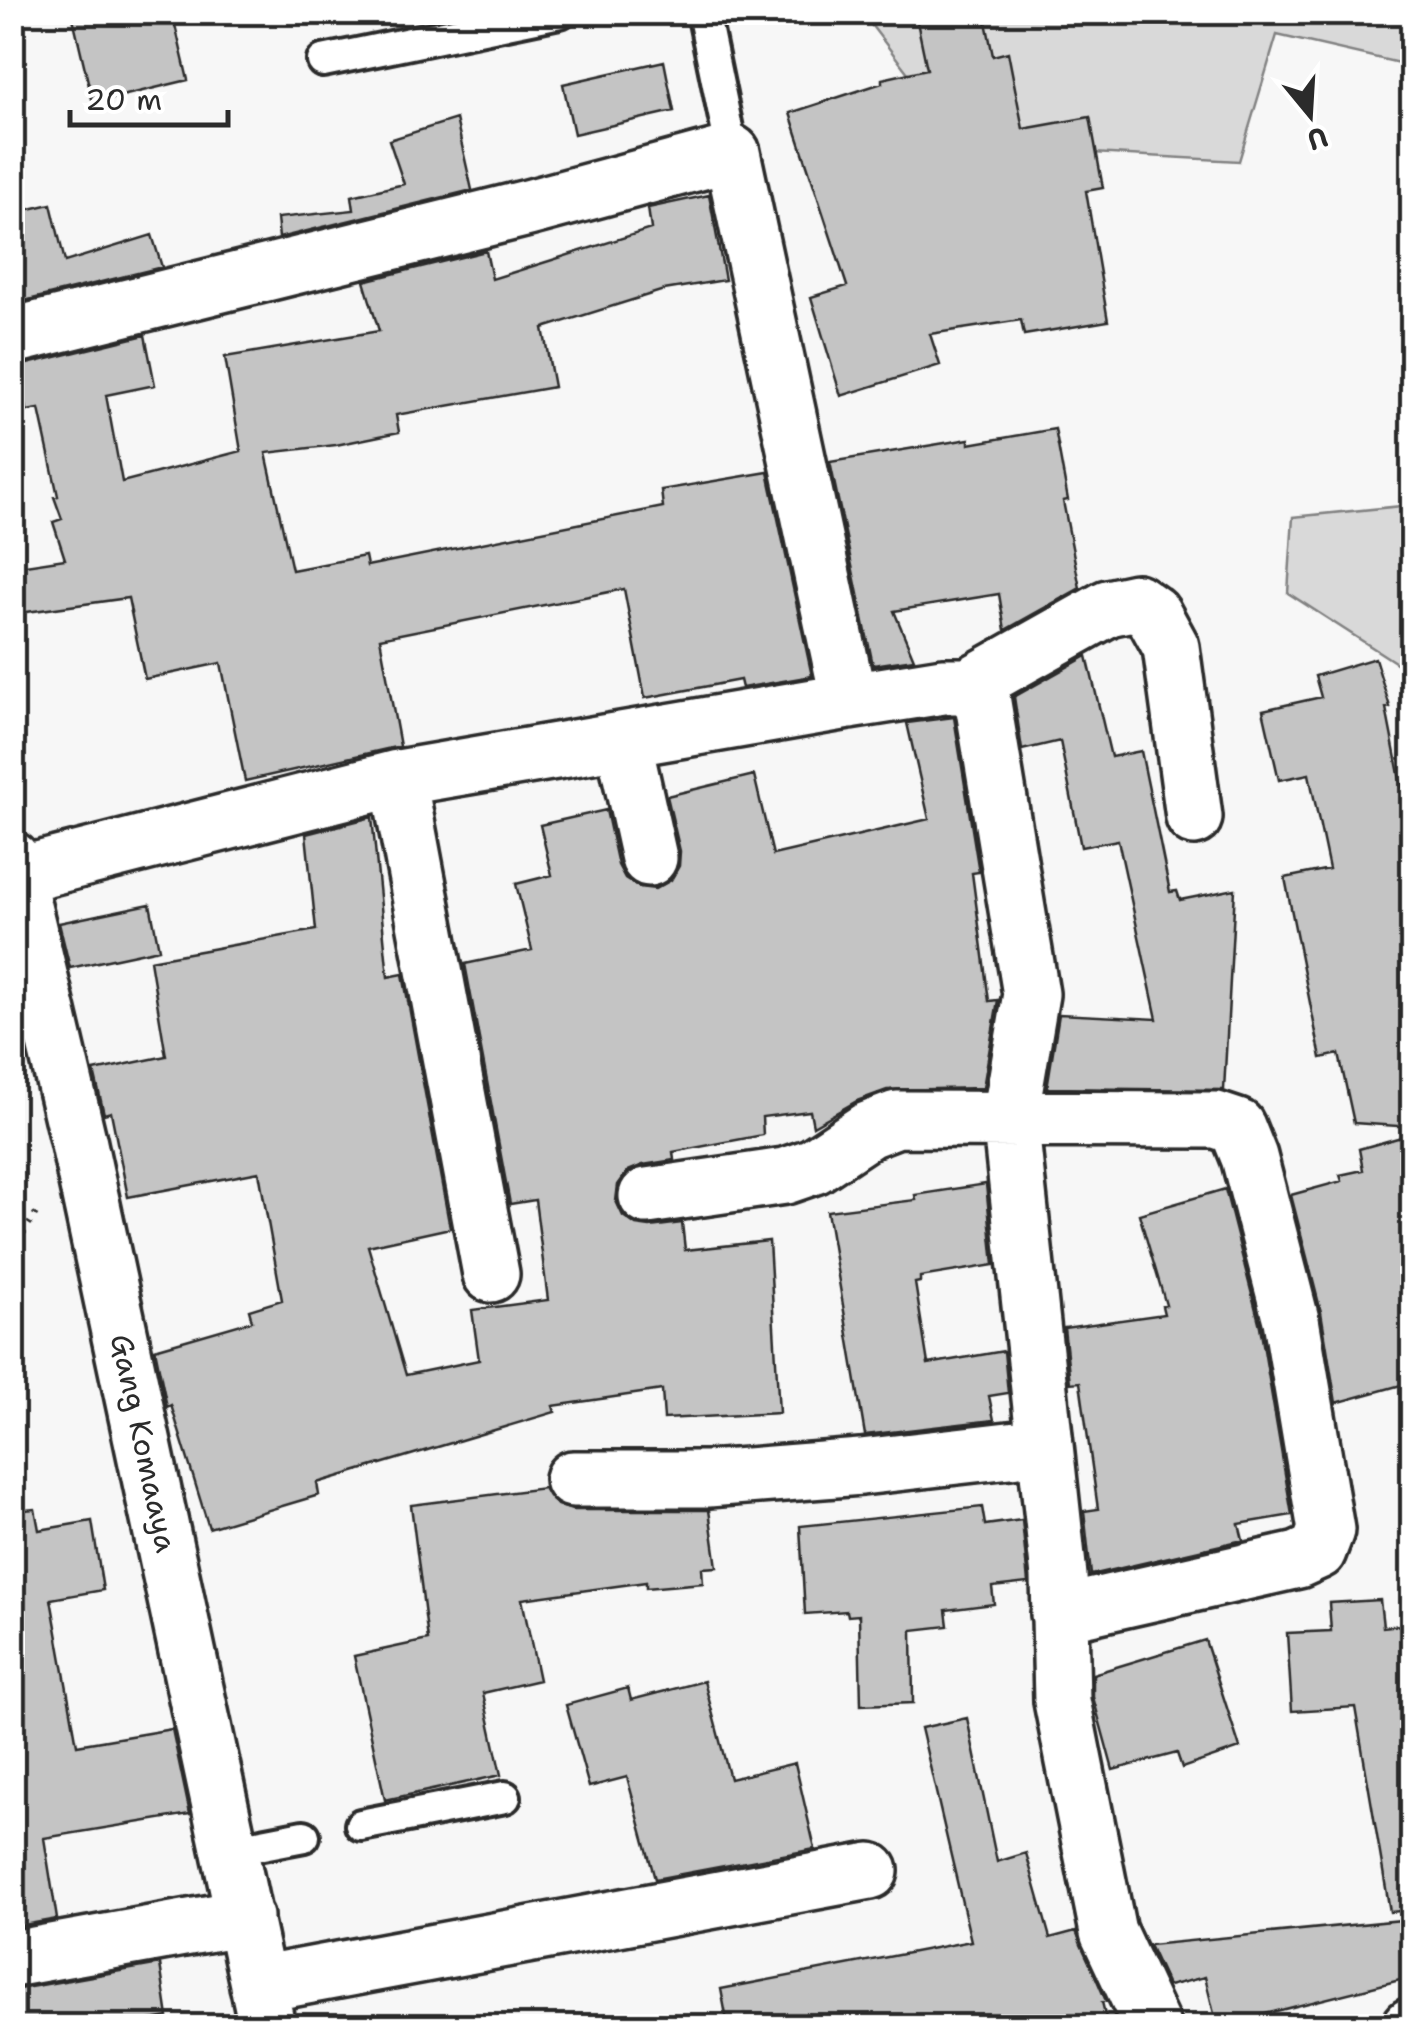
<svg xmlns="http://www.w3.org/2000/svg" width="1425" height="2039" viewBox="0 0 1425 2039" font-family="'Shantell Sans',sans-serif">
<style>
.green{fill:#d9d9d9;stroke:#828282;stroke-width:2.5}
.building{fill:#c4c4c4;stroke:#2b2b2b;stroke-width:2.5}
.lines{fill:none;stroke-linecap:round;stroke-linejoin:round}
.service-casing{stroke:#2b2b2b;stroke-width:38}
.minor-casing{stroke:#2b2b2b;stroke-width:62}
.path{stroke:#2b2b2b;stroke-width:6;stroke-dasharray:2.5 8;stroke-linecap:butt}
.service{stroke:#fff;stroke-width:30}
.minor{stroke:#fff;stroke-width:55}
.labels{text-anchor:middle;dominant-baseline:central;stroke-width:8;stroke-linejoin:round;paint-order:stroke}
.street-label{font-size:30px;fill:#2b2b2b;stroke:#fff}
</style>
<rect width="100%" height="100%" fill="#f7f7f7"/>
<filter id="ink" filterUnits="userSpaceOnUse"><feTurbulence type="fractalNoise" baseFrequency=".01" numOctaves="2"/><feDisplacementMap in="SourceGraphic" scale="20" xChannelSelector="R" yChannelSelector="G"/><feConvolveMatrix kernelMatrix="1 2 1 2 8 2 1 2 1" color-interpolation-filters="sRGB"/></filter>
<g filter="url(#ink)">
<path class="green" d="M862 13H1412V66L1277 35 1239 161 964 146Z
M1412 505V673L1288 593 1293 517Z"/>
<path class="building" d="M95 12H172L188 80 93 103 73 18Z
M915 12H984L993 56 1008 52 1023 129 1090 117 1103 188 1086 191 1108 321 1024 335 1021 320 930 334 940 365 841 396 811 297 847 286 790 113 882 83V79L927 69Z
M664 61 674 111 574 134 563 84Z
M456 119 472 190 279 238 277 218 354 210 352 196 404 184 389 140Z
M709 195 725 280 664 290 543 328 554 387 396 415 399 432 336 445 266 453 292 570 365 556 367 566 663 507 661 490 768 472 812 676 742 688 740 680 645 698 624 589 380 638 400 746 245 781 221 663 145 679 128 598 12 614V567L65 559 53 522 62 519 54 497 58 496 39 409 27 411 19 366 145 335 155 385 106 395 122 482 241 451 225 357 379 331 364 281 486 251 492 279 651 229 648 208Z
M51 204 65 262 152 235 162 267 12 304V213Z
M1055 429 1068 500 1063 501 1080 588 1005 630 999 594 894 611 914 659 873 665 830 462 969 439V444Z
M1087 656 1111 757 1141 751 1170 892 1177 891 1180 900 1235 889 1224 1090 1047 1088 1059 1014 1157 1019 1118 840 1081 847 1060 741 1022 750 1014 697Z
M1375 658 1390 707 1386 708 1412 841V1127L1354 1123 1339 1054 1321 1058 1285 878 1329 869 1309 774 1279 780 1263 710 1321 697 1315 676Z
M954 717 979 872 972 873 989 1001 998 1000 983 1088 887 1090 857 1101 813 1126 810 1111 762 1117 763 1135 673 1152 674 1160 643 1165 628 1171 618 1185 616 1201 623 1216 636 1225 650 1227 682 1223 685 1250 769 1241 779 1413 664 1419 662 1390 553 1406 555 1412 317 1483 319 1495 209 1528 171 1405 167 1407 155 1349 252 1321 249 1310 282 1300 259 1172 128 1197 111 1112 104 1114 94 1071 166 1056 150 960 316 930 306 834 372 817 388 977 403 974 450 1228 368 1246 406 1375 479 1360 472 1310 548 1300 535 1200 510 1204 465 964 532 950 516 884 552 875 540 825 606 810 618 865 625 878 639 887 655 889 671 880 679 866 680 851 667 796 754 775 773 855 929 819 907 723Z
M150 904 159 949 70 968 59 923Z
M1412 1134V1382L1336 1403 1321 1312 1291 1195 1342 1181 1340 1175 1363 1170 1359 1149Z
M986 1184 994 1265 920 1277V1282L915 1283 928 1364 1004 1351 1008 1393 989 1396 994 1420 865 1435 827 1211 916 1200 915 1195Z
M1225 1189 1260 1326 1292 1515 1239 1524 1243 1540 1091 1575 1084 1511 1098 1509 1080 1382 1070 1383 1064 1328 1164 1314 1162 1306 1166 1305 1139 1214Z
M544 1488 557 1505 572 1510H709L717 1567 702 1568 703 1583 646 1588V1582L522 1599 539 1680 483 1693 501 1775 385 1800 354 1656 428 1640 411 1505Z
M982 1507 985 1525 1022 1520 1028 1583 992 1587 994 1604 946 1610 948 1626 912 1630 913 1703 861 1705 859 1615 848 1616 847 1611 805 1614 800 1526Z
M35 1509 39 1530 92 1521 103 1590 51 1599 77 1745 172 1729 190 1814 44 1838 57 1919 12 1927V1511Z
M1380 1600 1383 1627 1412 1624V1910L1390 1912 1355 1707 1292 1711 1287 1633 1331 1631 1329 1603Z
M1205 1640 1240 1748 1182 1768 1177 1753 1113 1770 1093 1697V1674Z
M704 1681 730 1779 795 1763 815 1849 655 1879 627 1777 589 1787 566 1705 628 1688 631 1700Z
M967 1718 997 1862 1026 1853 1050 1938 1076 1931 1106 2001 1102 2002 1108 2026H728L721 1989 971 1941 921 1728Z
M1412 1919V1977L1217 2026 1205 1977 1168 1986 1149 1945Z
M160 1964 168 2017 115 2026H19L13 1990Z"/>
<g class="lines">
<g class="service-casing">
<path id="service" d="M703 12 732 153
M323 61 560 12
M361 1825 505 1797
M231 1850 304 1836"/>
</g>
<g class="minor-casing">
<path id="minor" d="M12 336 528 208 732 153 849 701
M969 686 1108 608 1136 602 1153 614 1171 647 1194 817
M623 740 649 858
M398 778 491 1274
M12 860 79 1144 267 2026
M15 876 398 778 849 701 943 686H969L983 703 1031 994 1010 1118 1059 1576 1062 1701 1108 1932 1152 2026
M647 1196 785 1176 814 1166 868 1130 897 1119 1216 1120 1237 1127 1249 1157 1291 1320 1326 1530 1318 1551 1298 1560 1059 1614
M573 1479H708L861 1467 1044 1446
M12 1959 245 1917
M258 1985 870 1871
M1411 2026H1412"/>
</g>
<path class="path" d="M12 1251 36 1213"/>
<use href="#service" class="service"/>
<use href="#minor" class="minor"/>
</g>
</g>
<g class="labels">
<g class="street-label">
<text transform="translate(144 1443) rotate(78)">Gang Komaaya</text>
</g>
</g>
<rect width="1425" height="2039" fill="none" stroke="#fff" stroke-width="50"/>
<rect x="25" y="25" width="1375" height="1989" fill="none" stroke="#2b2b2b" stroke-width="4" filter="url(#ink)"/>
<g transform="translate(1310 115) rotate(162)" stroke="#ffffff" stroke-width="8" paint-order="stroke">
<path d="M0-8L18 38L0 25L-18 38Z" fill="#2b2b2b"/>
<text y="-15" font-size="28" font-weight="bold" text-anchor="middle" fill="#2b2b2b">U</text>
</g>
<path d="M70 110v15h158v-15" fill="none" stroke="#2b2b2b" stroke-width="5"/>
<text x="85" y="110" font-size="30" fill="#2b2b2b" stroke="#ffffff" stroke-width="8" paint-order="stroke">20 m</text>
</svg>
